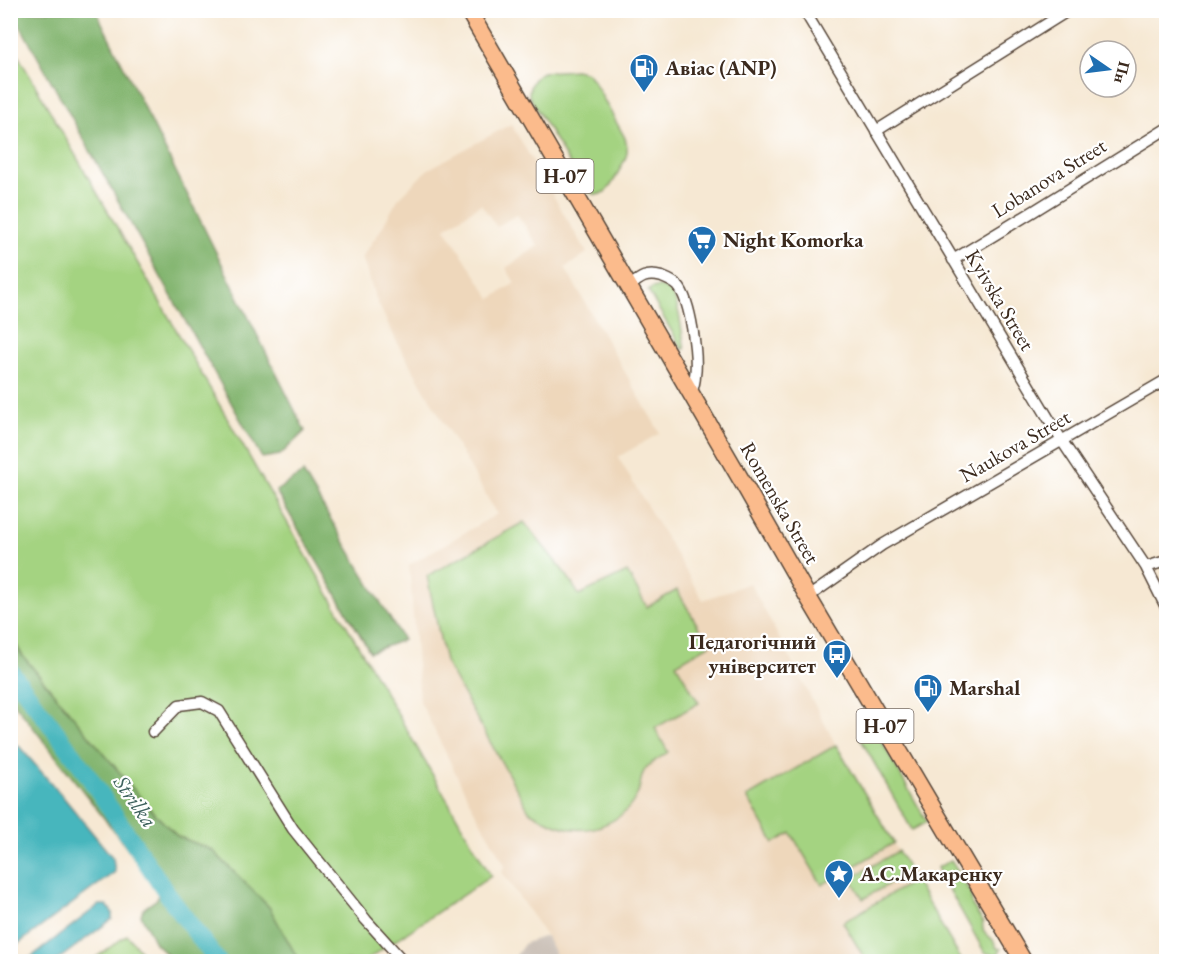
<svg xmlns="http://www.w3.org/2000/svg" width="1177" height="972" font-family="'EB Garamond',serif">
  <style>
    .built { fill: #eed7bb; fill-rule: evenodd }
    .industrial { fill: #ccc2b9 }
    .green { fill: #a4d381; stroke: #707e50; stroke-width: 1.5 }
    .forest { fill: #83b56f; stroke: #5f7046; stroke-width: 1.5 }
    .water { fill: #46b6bd; stroke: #40706e; stroke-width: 1.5 }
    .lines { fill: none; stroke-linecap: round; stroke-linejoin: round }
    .river { stroke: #46b6bd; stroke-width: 18 }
    .minor-casing { stroke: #574639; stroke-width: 13 }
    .primary-casing { stroke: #574639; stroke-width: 19 }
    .minor { stroke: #fff; stroke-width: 10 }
    .primary { stroke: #fbbb8c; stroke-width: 16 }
    .labels { text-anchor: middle; stroke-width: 4.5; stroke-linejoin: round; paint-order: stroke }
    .shield { fill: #fff; stroke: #766a62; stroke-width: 1.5 }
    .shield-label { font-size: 20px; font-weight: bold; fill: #3b2a1e }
    .poi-label { font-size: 21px; font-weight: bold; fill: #3b2a1e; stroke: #fff; text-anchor: start }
    .street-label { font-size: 21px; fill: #3b2a1e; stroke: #fff }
    .water-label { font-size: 22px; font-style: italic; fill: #3f625e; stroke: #fff }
  </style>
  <rect width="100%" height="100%" fill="#fff"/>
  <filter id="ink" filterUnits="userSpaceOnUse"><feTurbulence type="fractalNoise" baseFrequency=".0167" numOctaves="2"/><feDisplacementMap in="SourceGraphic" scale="12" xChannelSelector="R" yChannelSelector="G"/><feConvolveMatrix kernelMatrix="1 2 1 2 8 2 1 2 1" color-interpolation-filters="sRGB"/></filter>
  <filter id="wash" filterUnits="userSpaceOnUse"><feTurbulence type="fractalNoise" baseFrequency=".008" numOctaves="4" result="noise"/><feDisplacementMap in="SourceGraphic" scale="24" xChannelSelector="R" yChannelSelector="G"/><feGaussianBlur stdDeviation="1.35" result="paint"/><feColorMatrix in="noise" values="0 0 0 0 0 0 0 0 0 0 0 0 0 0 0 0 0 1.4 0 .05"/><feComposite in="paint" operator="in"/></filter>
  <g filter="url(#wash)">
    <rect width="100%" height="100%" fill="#f6e8d3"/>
    <path class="built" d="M 511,124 L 587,253 L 565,268 L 660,433 L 618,457 L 703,600 L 750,583 L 836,745 L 962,961 L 559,961 L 546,936 L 502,872 L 505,865 L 471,804 L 420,701 L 409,565 L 497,514 L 398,344 L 376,299 L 362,257 L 380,231 L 398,199 L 427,170 ZM 481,204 L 497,227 L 517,214 L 538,246 L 506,268 L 515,283 L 491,299 L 445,228 ZM 568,577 L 579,595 L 647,607 L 676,664 L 667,721 L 655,728 L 668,752 L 645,768 L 637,795 L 546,821 L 529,810 L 445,662 Z"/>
    <path class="industrial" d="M 546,936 L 559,961 L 512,961 L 525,943 Z"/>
    <path class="green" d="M 16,52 L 491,876 L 365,961 L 299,961 L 269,907 L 212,850 L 177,836 L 150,809 L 22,655 L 11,636 L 10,56 Z
      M 576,70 L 587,73 L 593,80 L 625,138 C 626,143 628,148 627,153 C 626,159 622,165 619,171 C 612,185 603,205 584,188 L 529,96 C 529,85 533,77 543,72 Z
      M 658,287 C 663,287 667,288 671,292 C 679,301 682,335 685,349 L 682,349 L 648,291 L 652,288 Z
      M 524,522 L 568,577 L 579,595 L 627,572 L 647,607 L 677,590 L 709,645 L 676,664 L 699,703 L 655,728 L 668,752 C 663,756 650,763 646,768 C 640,775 641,787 637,795 C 625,820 594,834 567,828 C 553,825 541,818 529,811 L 445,662 L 427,576 Z
      M 874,728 L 927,822 L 912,830 L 859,736 Z
      M 836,745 L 894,843 L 822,885 L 791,833 L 774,843 L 747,797 Z
      M 898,851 L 910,872 L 863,899 L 851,878 Z
      M 951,860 L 971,894 L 972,905 L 983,922 C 981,932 987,934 993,940 C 995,943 996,946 997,948 L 1001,949 L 999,953 L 995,955 L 985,953 L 937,868 Z
      M 915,880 L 962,961 L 866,961 L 843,922 Z
      M 127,935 L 149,961 L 91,961 Z"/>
    <path class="forest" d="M 12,11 L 96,11 L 305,431 L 280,455 L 262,458 Z
      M 303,473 L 403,640 L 370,652 L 276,491 Z
      M 11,636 L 22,655 L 150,809 L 177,836 L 212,850 L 269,907 L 299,961 L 174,961 L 155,943 L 141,915 L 143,909 L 157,899 L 159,891 L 114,831 L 11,699 Z"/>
    <path class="water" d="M 18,745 L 64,798 L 113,858 L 115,872 L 11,949 L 10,747 Z
      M 99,905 L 107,905 L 112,912 L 112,919 L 56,961 L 26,961 Z"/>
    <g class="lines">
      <path class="river" d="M 10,671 L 81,765 L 173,902 L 218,962"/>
    </g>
  </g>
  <g filter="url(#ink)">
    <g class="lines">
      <g class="minor-casing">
        <path id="minor" d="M 804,10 L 1062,441 L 1146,567 L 1166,607
          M 876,131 L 1069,10
          M 953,260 L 1034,211 L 1166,129
          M 629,287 C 641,277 646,273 662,277 C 667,279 674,282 678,286 C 691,301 698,357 695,376 C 695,382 693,388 691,394
          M 1146,567 L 1166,561
          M 808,597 L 882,545 L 1166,380
          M 153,732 L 179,705 L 202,702 L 219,711 L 293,829 L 366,920 L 404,962"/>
      </g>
      <g class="primary-casing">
        <path id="primary" d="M 468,10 L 747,490 L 808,597 L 1024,962"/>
      </g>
      <use href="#minor" class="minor"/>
      <use href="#primary" class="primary"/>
    </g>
  </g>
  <defs>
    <g id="fuel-pin" transform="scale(1.5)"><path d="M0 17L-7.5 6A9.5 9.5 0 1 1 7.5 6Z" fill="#1f6fb2" stroke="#fff"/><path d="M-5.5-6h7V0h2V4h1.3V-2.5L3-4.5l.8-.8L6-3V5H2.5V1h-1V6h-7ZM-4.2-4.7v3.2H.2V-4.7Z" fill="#fff"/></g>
    <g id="supermarket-pin" transform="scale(1.5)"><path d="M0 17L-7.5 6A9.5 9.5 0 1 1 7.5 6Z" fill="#1f6fb2" stroke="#fff"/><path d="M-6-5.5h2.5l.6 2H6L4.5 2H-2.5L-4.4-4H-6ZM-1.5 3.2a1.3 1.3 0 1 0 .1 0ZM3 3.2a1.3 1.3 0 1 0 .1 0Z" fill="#fff"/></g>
    <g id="bus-pin" transform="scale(1.5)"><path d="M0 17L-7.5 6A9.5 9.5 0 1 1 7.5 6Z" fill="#1f6fb2" stroke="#fff"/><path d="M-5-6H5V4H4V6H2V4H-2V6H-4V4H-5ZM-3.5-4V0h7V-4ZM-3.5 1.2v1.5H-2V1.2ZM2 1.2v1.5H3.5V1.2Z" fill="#fff"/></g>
    <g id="sight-pin" transform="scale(1.5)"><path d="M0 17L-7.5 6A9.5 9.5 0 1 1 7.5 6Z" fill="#1f6fb2" stroke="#fff"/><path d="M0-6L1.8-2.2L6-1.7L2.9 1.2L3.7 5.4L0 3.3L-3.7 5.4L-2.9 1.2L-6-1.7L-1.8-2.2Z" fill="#fff"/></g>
  </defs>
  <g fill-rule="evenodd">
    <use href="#fuel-pin" x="644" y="68"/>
    <use href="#supermarket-pin" x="702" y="240"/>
    <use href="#bus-pin" x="837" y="654"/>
    <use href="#fuel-pin" x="928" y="688"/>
    <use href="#sight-pin" x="839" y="874"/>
  </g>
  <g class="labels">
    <g class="shield">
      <rect x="536.5" y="159" width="57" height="34" rx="4.5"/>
      <rect x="856.5" y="709" width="57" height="34" rx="4.5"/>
    </g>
    <g class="shield-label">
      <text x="565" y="183">Н-07</text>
      <text x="885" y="733">Н-07</text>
    </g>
    <g class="poi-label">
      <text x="665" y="75">Авіас (ANP)</text>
      <text x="723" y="247">Night Komorka</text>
      <text x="816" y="649" text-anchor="end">Педагогічний<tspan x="816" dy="24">університет</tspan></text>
      <text x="949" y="695">Marshal</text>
      <text x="860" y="881">А.С.Макаренку</text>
    </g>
    <g class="street-label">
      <text transform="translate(1049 178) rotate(-32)" y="7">Lobanova Street</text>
      <text transform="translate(1000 300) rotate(59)" y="7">Kyivska Street</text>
      <text transform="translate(1015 446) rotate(-30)" y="7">Naukova Street</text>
      <text transform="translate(780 503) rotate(60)" y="7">Romenska Street</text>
    </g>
    <g class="water-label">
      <text transform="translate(136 801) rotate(55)" y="8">Strilka</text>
    </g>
  </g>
  <rect width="1177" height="972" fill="none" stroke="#fff" stroke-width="36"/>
  <g transform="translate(1108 69) rotate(104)"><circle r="28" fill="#ffffff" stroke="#b1aaa5" stroke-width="1.5"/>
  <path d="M0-4.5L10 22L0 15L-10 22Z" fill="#1f6fb2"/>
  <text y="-9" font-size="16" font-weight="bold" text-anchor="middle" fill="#3b2a1e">Пн</text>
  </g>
</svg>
